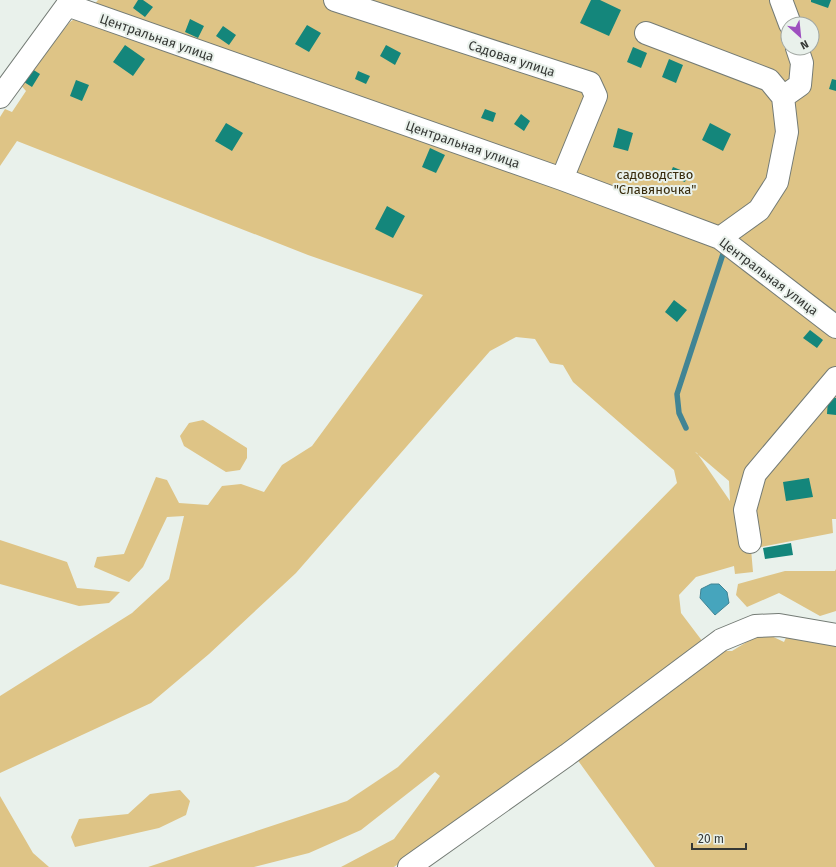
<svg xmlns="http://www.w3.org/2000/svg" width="836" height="867" font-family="'Fira Sans',sans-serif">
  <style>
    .green { fill: #dec486; fill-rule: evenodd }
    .water { fill: #46a5bd; stroke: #418494 }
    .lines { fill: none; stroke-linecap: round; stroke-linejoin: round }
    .stream { stroke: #418494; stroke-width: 5.5 }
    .building { fill: #14867b }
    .minor-casing { stroke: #747b75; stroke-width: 24 }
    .minor { stroke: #fff; stroke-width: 22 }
    .labels { text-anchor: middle; stroke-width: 4; stroke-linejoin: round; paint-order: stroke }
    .street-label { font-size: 13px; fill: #353835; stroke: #e9f1eb }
    .park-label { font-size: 13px; fill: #392c0d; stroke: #e9f1eb }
  </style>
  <rect width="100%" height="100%" fill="#e9f1eb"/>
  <path class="green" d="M 98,0 L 836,0 L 836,519 L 832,519 L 833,533 L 751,549 L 753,572 L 735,574 L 734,566 L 696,577 L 679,595 L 681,613 L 706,646 L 394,867 L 341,867 L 394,839 L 440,776 L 435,772 L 361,830 L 309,853 L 254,867 L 148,867 L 347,801 L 398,767 L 677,483 L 674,470 L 573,382 L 563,365 L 550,363 L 535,339 L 516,337 L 490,351 L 296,573 L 209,654 L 151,703 L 0,773 L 0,696 L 132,613 L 169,579 L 184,516 L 167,517 L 143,567 L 129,582 L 94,567 L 97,557 L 124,554 L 156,477 L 167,480 L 179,503 L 208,505 L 222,486 L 241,484 L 264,492 L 282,465 L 312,446 L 423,295 L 308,255 L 17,141 L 0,166 L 0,117 L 5,109 L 12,112 L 26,91 L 19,83 L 70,22 L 92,7 ZM 788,24 L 812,24 L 812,48 L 788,48 ZM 695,452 L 729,481 L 730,501 L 697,453 Z
    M 203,420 L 247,448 L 247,458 L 240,470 L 226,472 L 184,446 L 180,436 L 189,423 Z
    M 0,540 L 67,562 L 77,588 L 120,592 L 109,603 L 79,606 L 0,584 Z
    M 836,569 L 836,611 L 820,616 L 779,593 L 747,607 L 736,595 L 738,584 L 785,571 L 835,571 Z
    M 789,631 L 836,641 L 836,867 L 655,867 L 574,755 L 713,651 L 732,651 L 763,632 L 784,642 Z
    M 180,790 L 190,801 L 186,815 L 159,828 L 75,847 L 71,837 L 79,819 L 128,814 L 150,794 Z
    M 0,796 L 33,853 L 49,867 L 0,867 Z"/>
  <path class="water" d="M 711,584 L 719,584 L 727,592 L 729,603 L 715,615 L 700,598 L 701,589 Z"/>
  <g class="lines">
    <path class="stream" d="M 686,428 L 679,413 L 677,394 L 723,254"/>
  </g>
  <path class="building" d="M 138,0 L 143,0 L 153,7 L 145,17 L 133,8 Z
    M 591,0 L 600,0 L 621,10 L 609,36 L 580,23 Z
    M 811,0 L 831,0 L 828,8 L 811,2 Z
    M 190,19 L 204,26 L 198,38 L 185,32 Z
    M 307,25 L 321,33 L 309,52 L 295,44 Z
    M 223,26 L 236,35 L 229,45 L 216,36 Z
    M 125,45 L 145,59 L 133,76 L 113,62 Z
    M 386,45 L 401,53 L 395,65 L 380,56 Z
    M 633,47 L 647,53 L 641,68 L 627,62 Z
    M 669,59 L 683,65 L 676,83 L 662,77 Z
    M 32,69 L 40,74 L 32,87 L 24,82 Z
    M 358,71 L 370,76 L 366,84 L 355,79 Z
    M 832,79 L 836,80 L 836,91 L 829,89 Z
    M 76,80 L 89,85 L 82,101 L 70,96 Z
    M 485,109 L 496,113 L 493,122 L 481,118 Z
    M 521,114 L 530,121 L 524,131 L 514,124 Z
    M 226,123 L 243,133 L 232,151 L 215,141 Z
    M 710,123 L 731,134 L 723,151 L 702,140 Z
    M 618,128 L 633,133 L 628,151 L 613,147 Z
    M 430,148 L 445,155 L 436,173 L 422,167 Z
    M 673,167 L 688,173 L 685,182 L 669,176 Z
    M 387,206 L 405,216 L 393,238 L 375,229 Z
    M 674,300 L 687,310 L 677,322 L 665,312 Z
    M 810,330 L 823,340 L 817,348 L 803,338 Z
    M 828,398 L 836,398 L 836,415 L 827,414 Z
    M 809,478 L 813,497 L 786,501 L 783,482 Z
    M 791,543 L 793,555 L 765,559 L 763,548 Z"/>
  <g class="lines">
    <g class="minor-casing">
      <path id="minor" d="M 335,0 L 590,83 L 596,96 L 562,179
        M 781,0 L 790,24
        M 67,5 L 562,179 L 720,238 L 836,327
        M 646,33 L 769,80 L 783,97
        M 0,97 L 71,0
        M 720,238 L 759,210 L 777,182 L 787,132 L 783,97 L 800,85 L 802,63 L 797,48
        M 750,542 L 745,510 L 755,474 L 836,378
        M 409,867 L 567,755 L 721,640 L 755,626 L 779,625 L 836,635"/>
    </g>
    <use href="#minor" class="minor"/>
  </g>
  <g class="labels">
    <g class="street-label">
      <text transform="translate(157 37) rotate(19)" y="5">Центральная улица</text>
      <text transform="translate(512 58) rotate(18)" y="5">Садовая улица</text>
      <text transform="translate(463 144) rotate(19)" y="5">Центральная улица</text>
      <text transform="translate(769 276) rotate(37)" y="5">Центральная улица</text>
    </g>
    <g class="park-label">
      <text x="655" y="179">садоводство<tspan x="655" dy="15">"Славяночка"</tspan></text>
    </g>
  </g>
  <g transform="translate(800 36) rotate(153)"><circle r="19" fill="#e9f1eb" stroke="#a1a7a2"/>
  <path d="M0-3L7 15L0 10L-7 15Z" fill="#9e4fbf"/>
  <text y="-6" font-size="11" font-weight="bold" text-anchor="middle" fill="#353835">N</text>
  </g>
  <path d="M692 843v6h54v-6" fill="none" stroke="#353835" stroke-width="2"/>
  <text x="698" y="843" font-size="12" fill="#353835" stroke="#e9f1eb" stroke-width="3" paint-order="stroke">20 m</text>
</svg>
